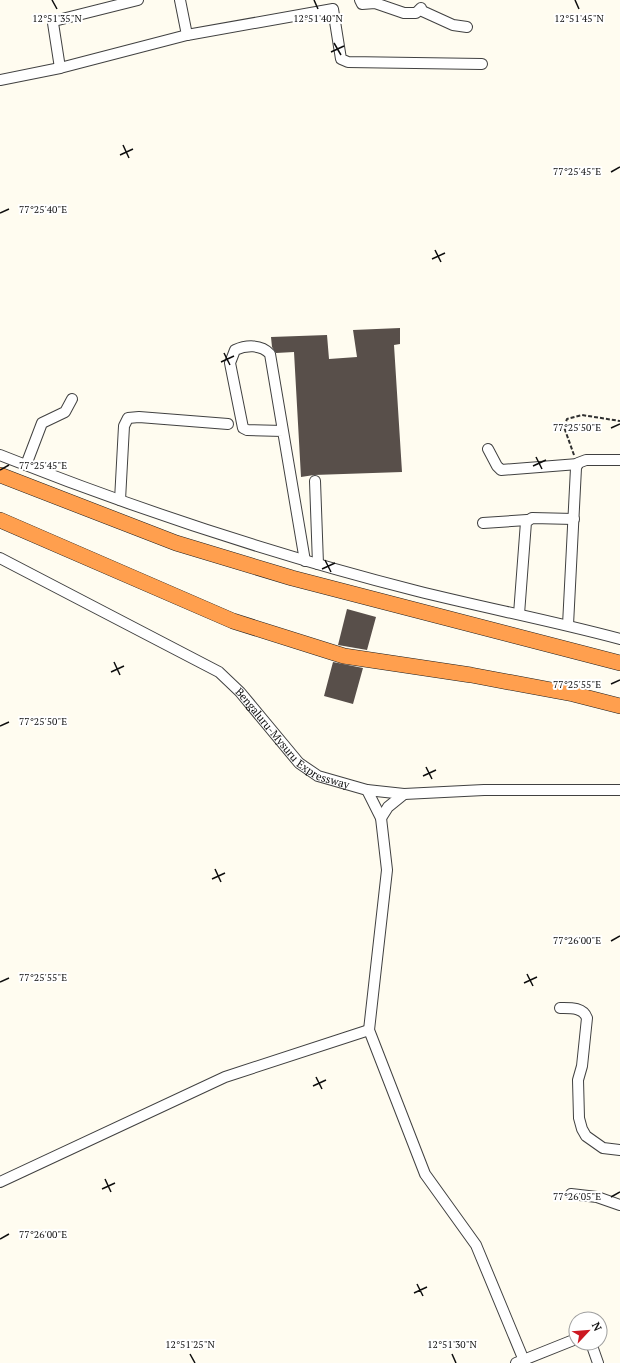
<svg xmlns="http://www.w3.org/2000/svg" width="620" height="1363" font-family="'PT Serif',serif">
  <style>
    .building { fill: #584f4a }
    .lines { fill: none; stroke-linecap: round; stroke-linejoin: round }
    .minor-casing { stroke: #414141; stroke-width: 12 }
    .highway-casing { stroke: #1f1f1f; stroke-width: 16 }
    .path { stroke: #303030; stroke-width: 2; stroke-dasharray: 4 2; stroke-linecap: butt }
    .minor { stroke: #fff; stroke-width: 10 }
    .highway { stroke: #ff9f4e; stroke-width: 15 }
    .ticks { fill: none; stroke: #0e0e0e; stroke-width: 1.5 }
    .labels { text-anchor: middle; stroke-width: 4; stroke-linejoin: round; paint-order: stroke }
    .street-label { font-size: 11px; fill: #0e0e0e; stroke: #fff }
    .ticks-label { font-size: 10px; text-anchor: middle; fill: #0e0e0e; stroke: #fff; stroke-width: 4; stroke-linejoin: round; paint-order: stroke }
  </style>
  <rect width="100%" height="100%" fill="#fffcf0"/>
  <path class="building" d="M 400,328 L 400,344 L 394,345 L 402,472 L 314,475 L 301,477 L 294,352 L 276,353 L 272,347 L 271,337 L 327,335 L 329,359 L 357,357 L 353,330 Z
    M 347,609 L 376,617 L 367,650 L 338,645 Z
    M 333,662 L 363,668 L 353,704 L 324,696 Z"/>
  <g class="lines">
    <g class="minor-casing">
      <g id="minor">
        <path d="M 180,0 L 187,35"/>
        <path d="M 360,0 L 362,4 L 375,3 L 404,13 L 416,13 L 421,8"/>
        <path d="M 420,10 L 453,25 L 467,27"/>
        <path d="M 60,68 L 53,23 L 54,21 L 138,0"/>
        <path d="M 0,80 L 60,68 L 187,35 L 333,9 L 341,59 L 348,62 L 482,64"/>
        <path d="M 283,431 L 247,430 L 243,428 L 230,363 L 235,350 C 246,345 261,344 270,354 L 305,561"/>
        <path d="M 488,449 L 497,466 L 501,470 L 578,464"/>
        <path d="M 0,455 C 136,509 275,555 417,591 C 485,608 553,621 620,639"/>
        <path d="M 26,465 L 42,423 L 65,412 L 72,399"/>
        <path d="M 315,481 L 318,564"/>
        <path d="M 120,500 L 124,426 L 128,418 L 139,417 L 228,424"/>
        <path d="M 483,523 L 527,520"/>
        <path id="s1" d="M 0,558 L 219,672 L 240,692 L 299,763 L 318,776 L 367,790 L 404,794 L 484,790 L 620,790"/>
        <path d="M 519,614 L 526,522 L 532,518 L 574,519"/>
        <path d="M 568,625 L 576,468 L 578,463 L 586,460 L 620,460"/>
        <path d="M 367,790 L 381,818 L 387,870 L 369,1030 L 425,1174 L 476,1245 L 525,1363"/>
        <path d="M 381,818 L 388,807 L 404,794"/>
        <path d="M 560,1008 C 570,1008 583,1007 587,1018 L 582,1066 L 578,1080 L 579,1118 L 582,1129 L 586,1136 L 603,1148 L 620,1150"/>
        <path d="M 0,1182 L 225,1077 L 369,1030"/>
        <path d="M 571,1194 L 597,1197 L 620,1205"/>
        <path d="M 591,1343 L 598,1363"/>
        <path d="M 516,1363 L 576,1339"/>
      </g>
    </g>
    <g class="highway-casing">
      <path id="highway" d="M 0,475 L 176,543 L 292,578 L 620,663
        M 0,520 L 233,621 L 344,656 L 471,675 L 573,694 L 620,706"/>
    </g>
    <path class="path" d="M 574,455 L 564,427 L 567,419 L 582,415 L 620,421"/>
    <use href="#minor" class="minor"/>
    <use href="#highway" class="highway"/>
  </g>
  <path class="ticks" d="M 52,0 L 57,9M 314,0 L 318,9M 575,0 L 579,9M 334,43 L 341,55M 331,52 L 344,46M 123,145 L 129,158M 120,155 L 133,149M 611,172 L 620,167M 0,213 L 9,209M 435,250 L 441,262M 432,259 L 445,253M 224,353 L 230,365M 221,362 L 234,356M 611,428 L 620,424M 536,457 L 542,469M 533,466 L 546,460M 0,470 L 9,465M 325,560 L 331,572M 322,569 L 335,563M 114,662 L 120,675M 111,672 L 124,666M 611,684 L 620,680M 0,726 L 9,722M 426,767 L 432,779M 423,776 L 436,770M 215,869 L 221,882M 212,879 L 225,873M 611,941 L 620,936M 527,974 L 533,986M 0,982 L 9,978M 524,983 L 537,977M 316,1077 L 322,1089M 313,1086 L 326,1080M 105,1179 L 111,1192M 102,1189 L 115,1183M 611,1197 L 620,1192M 0,1239 L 9,1234M 417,1284 L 423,1296M 414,1293 L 427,1287M 190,1354 L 195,1363M 452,1354 L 456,1363"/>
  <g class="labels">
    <g class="street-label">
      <text dy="4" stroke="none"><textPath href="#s1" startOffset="348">Bengaluru-Mysuru Expressway</textPath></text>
    </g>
  </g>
  <g class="ticks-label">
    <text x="57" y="22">12°51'35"N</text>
    <text x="318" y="22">12°51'40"N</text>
    <text x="579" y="22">12°51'45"N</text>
    <text x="577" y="175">77°25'45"E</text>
    <text x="43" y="213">77°25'40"E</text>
    <text x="577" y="431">77°25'50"E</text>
    <text x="43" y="469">77°25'45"E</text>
    <text x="577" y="688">77°25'55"E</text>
    <text x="43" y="725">77°25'50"E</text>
    <text x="577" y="944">77°26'00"E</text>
    <text x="43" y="981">77°25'55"E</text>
    <text x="577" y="1200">77°26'05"E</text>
    <text x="43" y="1238">77°26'00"E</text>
    <text x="190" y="1348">12°51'25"N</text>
    <text x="452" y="1348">12°51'30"N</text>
  </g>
  <g transform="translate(588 1331) rotate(64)"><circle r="19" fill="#ffffff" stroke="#9f9f9f"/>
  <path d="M0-3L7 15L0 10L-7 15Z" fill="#cc1922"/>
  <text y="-6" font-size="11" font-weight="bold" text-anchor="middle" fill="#0e0e0e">N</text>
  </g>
</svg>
